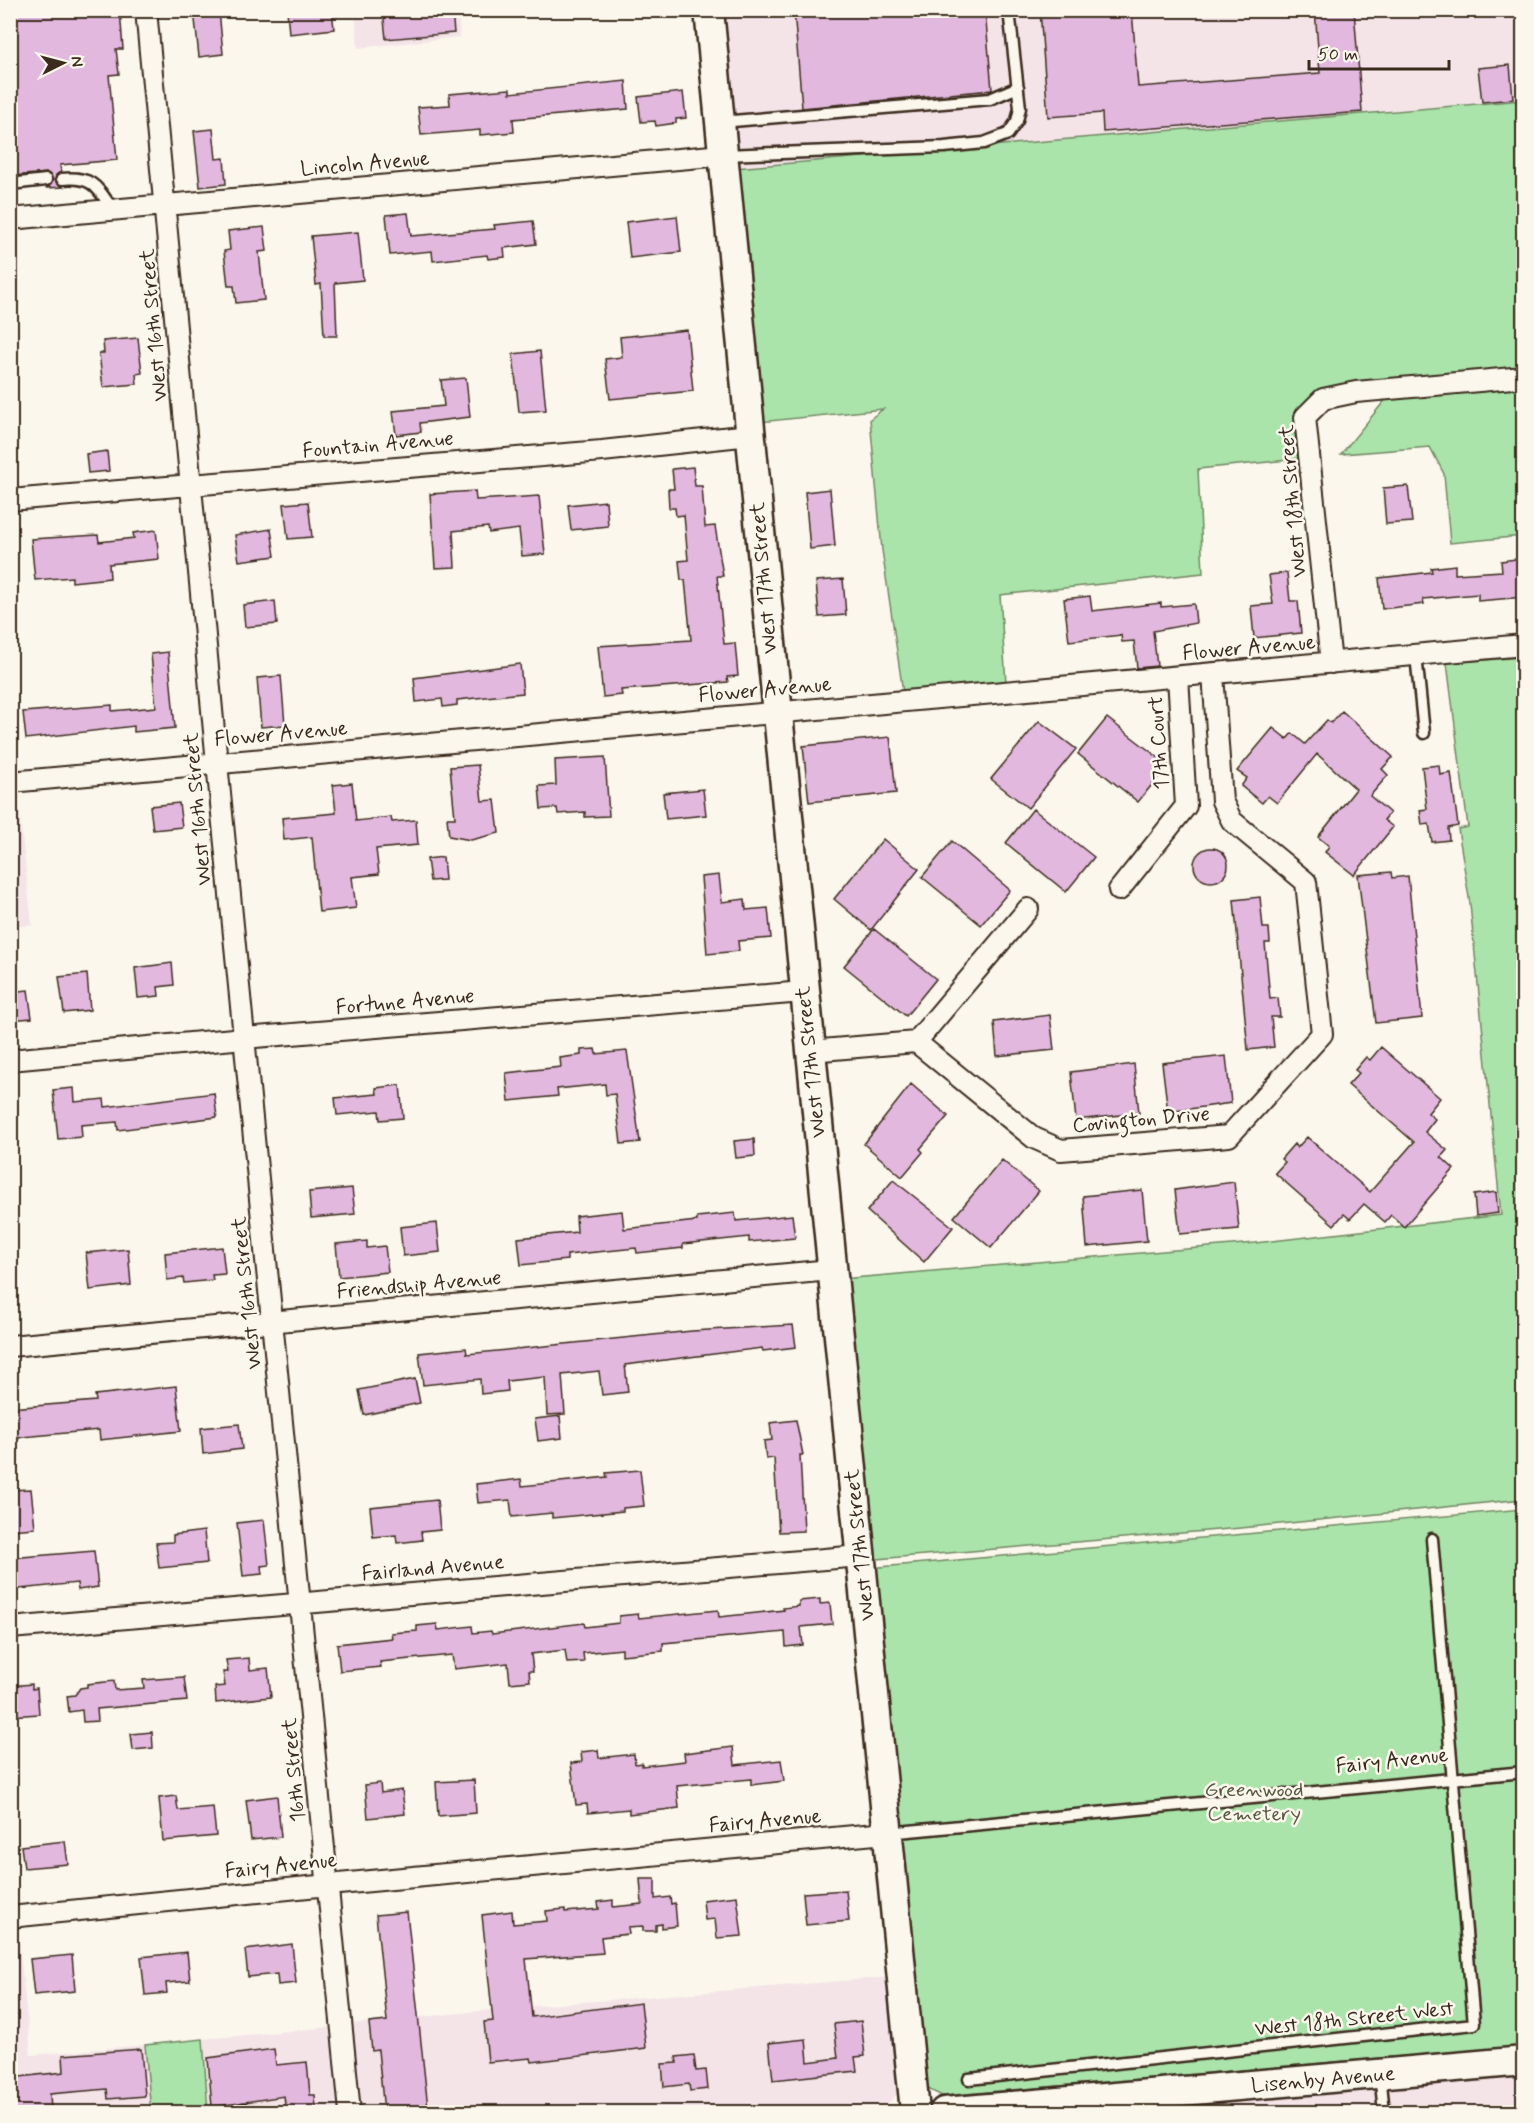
<svg xmlns="http://www.w3.org/2000/svg" width="1534" height="2123" font-family="Mynerve,sans-serif">
  <style>
    .built { fill: #f4e4e8 }
    .green { fill: #aae4aa; stroke: #728764; stroke-width: 1.5 }
    .building { fill: #e2b8de; stroke: #3b2a1e; stroke-width: 1.5 }
    .lines { fill: none; stroke-linecap: round; stroke-linejoin: round }
    .service-casing { stroke: #3b2a1e; stroke-width: 15 }
    .minor-casing { stroke: #3b2a1e; stroke-width: 24 }
    .secondary-casing { stroke: #3b2a1e; stroke-width: 33 }
    .service { stroke: #fbf7ec; stroke-width: 10 }
    .minor { stroke: #fbf7ec; stroke-width: 20 }
    .secondary { stroke: #fbf7ec; stroke-width: 28 }
    .labels { text-anchor: middle; stroke-width: 5; stroke-linejoin: round; paint-order: stroke }
    .street-label { font-size: 21px; fill: #3b2a1e; stroke: #fbf7ec }
    .park-label { font-size: 21px; fill: #575841; stroke: #fbf7ec }
  </style>
  <rect width="100%" height="100%" fill="#fbf7ec"/>
  <filter id="ink" filterUnits="userSpaceOnUse"><feTurbulence type="fractalNoise" baseFrequency=".0167" numOctaves="2"/><feDisplacementMap in="SourceGraphic" scale="12" xChannelSelector="R" yChannelSelector="G"/><feConvolveMatrix kernelMatrix="1 2 1 2 8 2 1 2 1" color-interpolation-filters="sRGB"/></filter>
  <g filter="url(#ink)">
    <path class="built" d="M 355,11 L 458,11 L 460,37 L 358,48 Z
      M 720,11 L 1523,11 L 1523,100 L 735,168 Z
      M 11,791 L 17,791 L 32,925 L 11,927 Z
      M 17,1924 L 31,2055 L 145,2045 L 151,2112 L 11,2112 L 10,1925 Z
      M 891,1977 L 900,2092 L 886,2105 L 805,2112 L 360,2112 L 352,2024 L 510,2008 Z
      M 331,2027 L 339,2112 L 209,2112 L 203,2039 Z
      M 1523,2075 L 1523,2112 L 1163,2112 L 1163,2106 Z"/>
    <path class="green" d="M 1523,100 L 1523,368 L 1316,393 C 1288,420 1294,422 1298,459 L 1198,469 L 1203,573 L 1000,595 L 1006,683 L 903,692 L 882,550 L 870,419 L 883,409 L 760,422 L 735,168 Z
      M 1523,387 L 1523,536 L 1450,543 L 1444,474 L 1430,447 L 1341,454 L 1386,399 Z
      M 1523,657 L 1523,1499 L 1241,1528 L 877,1559 L 872,1565 L 842,1279 L 1255,1243 L 1501,1215 L 1470,904 L 1458,829 L 1468,827 L 1447,663 Z
      M 1523,1509 L 1523,2046 L 942,2096 L 928,2089 L 924,2084 L 869,1568 Z
      M 203,2039 L 208,2112 L 151,2112 L 145,2045 Z"/>
    <path class="building" d="M 10,10 L 120,10 L 123,49 L 116,49 L 119,74 L 109,75 L 117,160 L 60,165 L 61,172 L 56,175 L 55,180 L 63,187 L 47,188 L 53,180 L 48,173 L 11,176 L 10,106 L 18,106 L 13,57 L 10,57 Z
      M 194,10 L 219,10 L 223,54 L 199,57 Z
      M 287,10 L 332,10 L 334,29 L 289,34 Z
      M 383,10 L 452,10 L 454,33 L 386,39 Z
      M 794,10 L 985,10 L 992,90 L 802,108 Z
      M 1040,10 L 1132,10 L 1138,87 L 1320,73 L 1315,10 L 1354,10 L 1362,112 L 1103,132 L 1102,113 L 1048,117 Z
      M 1510,65 L 1513,99 L 1482,102 L 1478,68 Z
      M 626,81 L 628,109 L 513,119 L 514,132 L 480,135 L 480,130 L 421,135 L 418,107 L 450,105 L 449,94 L 510,89 L 510,93 Z
      M 683,92 L 686,118 L 676,119 L 676,123 L 656,126 L 655,121 L 641,122 L 638,97 Z
      M 213,129 L 216,159 L 224,158 L 226,184 L 200,187 L 194,131 Z
      M 408,213 L 411,236 L 495,229 L 494,225 L 533,221 L 536,244 L 504,248 L 505,257 L 488,259 L 487,255 L 433,261 L 432,251 L 390,255 L 386,215 Z
      M 677,216 L 681,252 L 630,258 L 626,222 Z
      M 264,227 L 267,251 L 259,252 L 264,300 L 236,303 L 234,286 L 228,286 L 224,251 L 230,250 L 228,231 Z
      M 358,232 L 363,280 L 335,283 L 337,336 L 324,336 L 321,284 L 316,285 L 311,236 Z
      M 687,330 L 693,391 L 610,399 L 605,359 L 622,357 L 620,337 Z
      M 138,338 L 142,373 L 136,374 L 137,384 L 103,387 L 99,353 L 104,353 L 103,341 Z
      M 540,351 L 546,410 L 519,412 L 513,354 Z
      M 466,378 L 470,417 L 420,423 L 421,432 L 396,435 L 393,411 L 444,406 L 441,380 Z
      M 107,451 L 109,471 L 88,473 L 86,454 Z
      M 693,467 L 695,486 L 702,486 L 705,527 L 715,526 L 723,576 L 717,576 L 724,644 L 735,643 L 738,676 L 727,677 L 728,682 L 621,690 L 622,695 L 603,697 L 598,646 L 691,640 L 685,580 L 681,580 L 679,561 L 688,560 L 684,515 L 676,516 L 675,508 L 669,508 L 668,489 L 674,489 L 672,469 Z
      M 1408,486 L 1412,522 L 1386,524 L 1383,488 Z
      M 830,489 L 835,546 L 810,549 L 805,492 Z
      M 475,491 L 476,500 L 539,496 L 545,554 L 522,556 L 519,529 L 489,533 L 488,527 L 453,531 L 455,567 L 435,568 L 430,494 Z
      M 606,501 L 608,526 L 571,530 L 568,505 Z
      M 308,502 L 312,537 L 288,539 L 284,504 Z
      M 271,529 L 275,556 L 239,561 L 235,535 Z
      M 156,530 L 159,559 L 109,564 L 110,578 L 72,582 L 72,577 L 35,580 L 31,539 L 98,535 L 99,542 L 134,538 L 133,533 Z
      M 1524,558 L 1524,597 L 1478,601 L 1478,594 L 1423,599 L 1424,604 L 1382,609 L 1379,578 L 1432,572 L 1431,568 L 1455,565 L 1455,574 L 1502,571 L 1501,561 Z
      M 1287,573 L 1290,601 L 1298,601 L 1301,633 L 1254,638 L 1251,606 L 1273,604 L 1269,575 Z
      M 843,579 L 846,615 L 819,617 L 816,581 Z
      M 1090,596 L 1092,611 L 1161,603 L 1161,607 L 1194,604 L 1196,623 L 1153,631 L 1157,666 L 1137,668 L 1134,641 L 1122,642 L 1121,635 L 1069,641 L 1064,599 Z
      M 275,601 L 277,624 L 245,627 L 243,605 Z
      M 168,652 L 175,728 L 134,732 L 134,726 L 26,739 L 23,712 L 112,705 L 112,711 L 156,707 L 151,654 Z
      M 520,664 L 523,693 L 457,700 L 457,705 L 443,707 L 442,699 L 416,702 L 414,678 Z
      M 281,676 L 285,725 L 261,727 L 257,678 Z
      M 1342,711 L 1393,757 L 1382,769 L 1388,775 L 1370,796 L 1390,813 L 1384,820 L 1393,827 L 1354,875 L 1325,852 L 1329,846 L 1318,837 L 1356,789 L 1317,754 L 1277,803 L 1268,796 L 1262,803 L 1241,786 L 1247,778 L 1237,771 L 1273,728 L 1287,739 L 1292,733 L 1305,744 L 1327,720 L 1331,723 Z
      M 1107,718 L 1168,765 L 1138,802 L 1078,754 Z
      M 1039,721 L 1076,749 L 1028,808 L 991,779 Z
      M 890,737 L 896,793 L 809,802 L 803,746 Z
      M 605,757 L 609,816 L 585,817 L 585,812 L 558,814 L 557,808 L 541,809 L 539,786 L 556,785 L 555,760 Z
      M 478,765 L 482,801 L 495,800 L 499,833 L 471,840 L 449,836 L 447,818 L 455,818 L 450,767 Z
      M 1439,765 L 1440,775 L 1451,773 L 1458,826 L 1448,828 L 1449,840 L 1432,842 L 1429,824 L 1422,825 L 1420,810 L 1427,809 L 1422,767 Z
      M 352,783 L 356,821 L 391,817 L 392,822 L 416,820 L 418,845 L 376,849 L 379,874 L 352,877 L 356,908 L 319,912 L 312,837 L 284,840 L 282,818 L 336,813 L 333,785 Z
      M 703,789 L 706,815 L 666,819 L 663,793 Z
      M 179,803 L 182,827 L 153,830 L 150,806 Z
      M 1033,809 L 1094,857 L 1066,892 L 1006,843 Z
      M 883,839 L 919,869 L 871,930 L 834,899 Z
      M 952,841 L 1010,890 L 981,925 L 922,877 Z
      M1194 865a17 17 0 1 1 34 0a17 17 0 1 1-34 0Z
      M 443,857 L 445,880 L 430,881 L 427,859 Z
      M 1391,872 L 1392,878 L 1408,876 L 1422,1018 L 1376,1023 L 1358,875 Z
      M 719,875 L 722,902 L 745,899 L 746,910 L 768,908 L 771,938 L 738,941 L 739,951 L 707,954 L 701,877 Z
      M 1260,897 L 1263,928 L 1269,928 L 1270,943 L 1265,943 L 1270,999 L 1278,998 L 1280,1017 L 1271,1017 L 1274,1047 L 1248,1050 L 1234,900 Z
      M 874,929 L 936,979 L 906,1016 L 844,966 Z
      M 172,963 L 174,985 L 158,987 L 159,996 L 138,998 L 135,968 Z
      M 87,974 L 90,1010 L 64,1013 L 59,977 Z
      M 28,990 L 32,1018 L 10,1020 L 10,992 Z
      M 1050,1015 L 1054,1050 L 997,1056 L 994,1022 Z
      M 1381,1047 L 1440,1098 L 1428,1113 L 1435,1119 L 1425,1132 L 1447,1150 L 1441,1157 L 1454,1169 L 1404,1227 L 1391,1215 L 1385,1222 L 1364,1204 L 1350,1219 L 1344,1214 L 1334,1225 L 1275,1173 L 1285,1162 L 1281,1159 L 1294,1144 L 1297,1148 L 1307,1137 L 1370,1192 L 1414,1142 L 1348,1085 L 1359,1073 L 1355,1070 L 1366,1057 L 1370,1060 Z
      M 595,1049 L 596,1054 L 627,1051 L 640,1142 L 621,1144 L 615,1094 L 606,1095 L 605,1084 L 557,1089 L 558,1096 L 509,1101 L 506,1073 L 561,1067 L 560,1058 L 581,1055 L 581,1050 Z
      M 1226,1056 L 1231,1103 L 1168,1112 L 1162,1063 Z
      M 1134,1064 L 1139,1113 L 1076,1120 L 1071,1072 Z
      M 911,1084 L 948,1116 L 920,1149 L 923,1152 L 902,1177 L 864,1144 Z
      M 400,1085 L 403,1118 L 380,1120 L 379,1111 L 337,1115 L 335,1098 L 377,1094 L 376,1088 Z
      M 74,1088 L 75,1102 L 104,1099 L 105,1107 L 214,1093 L 217,1117 L 118,1130 L 117,1122 L 81,1125 L 82,1137 L 58,1139 L 53,1090 Z
      M 754,1139 L 755,1156 L 736,1158 L 734,1141 Z
      M 1002,1160 L 1039,1191 L 991,1248 L 954,1217 Z
      M 893,1180 L 953,1227 L 924,1262 L 867,1211 Z
      M 1234,1182 L 1239,1229 L 1180,1234 L 1175,1190 Z
      M 352,1188 L 355,1214 L 311,1218 L 309,1192 Z
      M 1142,1190 L 1147,1241 L 1087,1247 L 1083,1196 Z
      M 1496,1192 L 1498,1213 L 1476,1216 L 1474,1195 Z
      M 622,1211 L 624,1229 L 697,1221 L 697,1217 L 735,1213 L 736,1221 L 792,1215 L 795,1238 L 749,1242 L 749,1237 L 683,1244 L 683,1248 L 637,1253 L 636,1248 L 567,1255 L 567,1260 L 521,1265 L 518,1238 L 577,1232 L 576,1216 Z
      M 437,1223 L 440,1252 L 403,1256 L 400,1227 Z
      M 367,1241 L 367,1248 L 385,1246 L 388,1272 L 339,1277 L 336,1244 Z
      M 222,1247 L 225,1274 L 212,1275 L 213,1280 L 184,1283 L 183,1278 L 167,1280 L 165,1253 Z
      M 128,1249 L 131,1285 L 90,1290 L 86,1253 Z
      M 793,1325 L 796,1347 L 763,1351 L 762,1348 L 625,1365 L 628,1392 L 602,1395 L 599,1371 L 562,1375 L 565,1414 L 547,1415 L 545,1377 L 507,1381 L 508,1391 L 481,1394 L 480,1379 L 423,1385 L 419,1353 L 466,1348 L 467,1354 L 692,1331 Z
      M 415,1379 L 420,1403 L 364,1415 L 359,1390 Z
      M 176,1386 L 181,1431 L 100,1440 L 99,1430 L 22,1437 L 10,1442 L 10,1408 L 96,1401 L 95,1395 Z
      M 560,1416 L 562,1438 L 538,1441 L 535,1419 Z
      M 796,1420 L 803,1455 L 800,1455 L 804,1531 L 779,1532 L 774,1458 L 766,1459 L 764,1441 L 772,1440 L 770,1423 Z
      M 239,1424 L 242,1449 L 203,1454 L 201,1428 Z
      M 640,1470 L 644,1506 L 623,1508 L 623,1511 L 552,1518 L 552,1513 L 512,1517 L 510,1500 L 478,1503 L 476,1484 L 521,1479 L 522,1486 L 607,1477 L 606,1473 Z
      M 31,1489 L 35,1528 L 10,1530 L 10,1490 Z
      M 437,1500 L 440,1530 L 421,1532 L 422,1540 L 397,1543 L 396,1535 L 373,1537 L 370,1507 Z
      M 264,1520 L 269,1565 L 261,1566 L 262,1574 L 243,1576 L 237,1523 Z
      M 204,1531 L 207,1563 L 159,1568 L 156,1543 L 173,1542 L 173,1535 Z
      M 94,1551 L 98,1587 L 78,1590 L 77,1583 L 10,1590 L 10,1558 Z
      M 820,1599 L 820,1604 L 830,1603 L 832,1624 L 801,1627 L 803,1645 L 786,1647 L 785,1632 L 663,1643 L 663,1651 L 622,1655 L 622,1649 L 583,1653 L 584,1662 L 567,1663 L 565,1650 L 531,1654 L 533,1671 L 529,1671 L 530,1681 L 510,1683 L 508,1663 L 454,1669 L 452,1655 L 380,1662 L 381,1667 L 340,1671 L 337,1644 L 392,1638 L 391,1633 L 417,1631 L 417,1626 L 437,1624 L 438,1630 L 472,1626 L 473,1633 L 491,1631 L 492,1634 L 584,1623 L 585,1627 L 619,1623 L 619,1616 L 638,1614 L 639,1618 L 718,1610 L 719,1617 L 784,1610 L 783,1608 L 799,1606 L 799,1601 Z
      M 249,1658 L 250,1670 L 268,1668 L 271,1697 L 216,1703 L 215,1687 L 225,1686 L 223,1672 L 228,1672 L 226,1660 Z
      M 184,1677 L 187,1701 L 97,1709 L 98,1721 L 83,1722 L 82,1710 L 69,1712 L 67,1696 L 75,1695 L 80,1688 L 87,1687 L 87,1684 L 114,1681 L 115,1690 L 144,1688 L 143,1680 Z
      M 32,1684 L 32,1689 L 37,1688 L 39,1714 L 10,1716 L 10,1686 Z
      M 152,1732 L 153,1748 L 133,1750 L 131,1734 Z
      M 733,1747 L 735,1765 L 781,1760 L 784,1781 L 751,1785 L 751,1779 L 677,1786 L 679,1808 L 629,1814 L 629,1809 L 588,1813 L 587,1804 L 576,1805 L 571,1763 L 582,1762 L 581,1752 L 598,1750 L 599,1758 L 634,1754 L 635,1764 L 642,1763 L 642,1766 L 685,1761 L 684,1753 Z
      M 474,1780 L 476,1813 L 438,1816 L 436,1782 Z
      M 380,1783 L 381,1793 L 402,1790 L 405,1814 L 368,1818 L 365,1785 Z
      M 176,1796 L 178,1810 L 213,1807 L 216,1836 L 163,1841 L 159,1798 Z
      M 277,1796 L 281,1837 L 251,1840 L 246,1800 Z
      M 65,1841 L 68,1864 L 24,1868 L 21,1846 Z
      M 640,1879 L 655,1879 L 655,1899 L 670,1897 L 671,1904 L 675,1903 L 677,1926 L 662,1928 L 662,1924 L 656,1925 L 656,1931 L 643,1931 L 643,1926 L 628,1927 L 629,1934 L 601,1937 L 603,1953 L 526,1959 L 532,2017 L 641,2003 L 646,2048 L 532,2062 L 531,2058 L 488,2062 L 484,2022 L 493,2021 L 482,1915 L 512,1911 L 513,1924 L 547,1921 L 546,1911 L 565,1909 L 565,1912 L 599,1909 L 598,1902 L 613,1900 L 613,1907 L 642,1904 Z
      M 846,1890 L 849,1921 L 806,1925 L 803,1893 Z
      M 737,1896 L 742,1936 L 717,1938 L 715,1919 L 705,1920 L 703,1900 Z
      M 407,1912 L 428,2108 L 384,2112 L 378,2050 L 372,2051 L 369,2023 L 387,2021 L 376,1915 Z
      M 292,1944 L 296,1983 L 278,1985 L 277,1974 L 248,1977 L 245,1950 Z
      M 187,1952 L 190,1981 L 166,1983 L 167,1993 L 145,1995 L 141,1957 Z
      M 72,1955 L 75,1991 L 34,1995 L 30,1959 Z
      M 861,2021 L 865,2056 L 855,2057 L 857,2071 L 773,2080 L 769,2043 L 806,2039 L 808,2062 L 838,2058 L 834,2024 Z
      M 141,2049 L 145,2096 L 108,2099 L 107,2089 L 50,2094 L 51,2111 L 10,2112 L 10,2078 L 64,2072 L 63,2055 Z
      M 274,2049 L 276,2065 L 307,2062 L 310,2095 L 315,2095 L 316,2111 L 286,2112 L 284,2096 L 212,2107 L 208,2058 Z
      M 694,2055 L 696,2071 L 706,2070 L 708,2089 L 690,2091 L 689,2084 L 664,2087 L 662,2064 L 677,2063 L 676,2057 Z"/>
    <g class="lines">
      <g class="service-casing">
        <path id="service" d="M 721,122 L 990,99 L 1018,87
          M 724,155 L 944,147 L 984,143 L 1008,134 L 1017,121 L 1020,108 L 1009,10
          M 62,179 C 93,176 97,187 113,210
          M 10,184 L 46,180
          M 1416,655 L 1424,733
          M 888,1833 L 1524,1772
          M 1380,2074 L 1384,2112
          M 969,2079 L 1474,2024 L 1432,1539
          M 243,2109 L 243,2112"/>
      </g>
      <g class="minor-casing">
        <path id="minor" d="M 146,10 L 217,763 L 350,2112
          M 10,219 L 723,155
          M 10,500 L 602,451 L 750,435
          M 1331,663 L 1305,417 L 1323,399 L 1356,392 L 1524,377
          M 10,782 L 1524,645
          M 1119,890 L 1186,806 L 1178,677
          M 916,1042 L 1028,909
          M 810,1051 L 916,1042 L 1034,1138 L 1061,1150 L 1229,1136 L 1322,1034 L 1306,882 L 1232,821 L 1222,801 L 1213,674
          M 10,1060 L 244,1038 L 803,992
          M 10,1346 L 831,1270
          M 10,1628 L 860,1556
          M 10,1917 L 328,1885 L 886,1833"/>
      </g>
      <g class="secondary-casing">
        <path id="secondary" d="M 709,10 L 915,2112
          M 944,2112 L 1524,2061"/>
      </g>
      <use href="#service" class="service"/>
      <use href="#minor" class="minor"/>
      <use href="#secondary" class="secondary"/>
    </g>
  </g>
  <g class="labels">
    <g class="street-label">
      <text transform="translate(365 163) rotate(-5)" y="7">Lincoln Avenue</text>
      <text transform="translate(153 325) rotate(-95)" y="7">West 16th Street</text>
      <text transform="translate(378 444) rotate(-5)" y="7">Fountain Avenue</text>
      <text transform="translate(1292 501) rotate(-95)" y="7">West 18th Street</text>
      <text transform="translate(763 578) rotate(-95)" y="7">West 17th Street</text>
      <text transform="translate(1249 647) rotate(-5)" y="7">Flower Avenue</text>
      <text transform="translate(765 689) rotate(-5)" y="7">Flower Avenue</text>
      <text transform="translate(281 733) rotate(-5)" y="7">Flower Avenue</text>
      <text transform="translate(1158 743) rotate(-94)" y="7">17th Court</text>
      <text transform="translate(197 809) rotate(-95)" y="7">West 16th Street</text>
      <text transform="translate(405 1001) rotate(-5)" y="7">Fortune Avenue</text>
      <text transform="translate(810 1062) rotate(-96)" y="7">West 17th Street</text>
      <text transform="translate(1141 1119) rotate(-5)" y="7">Covington Drive</text>
      <text transform="translate(419 1284) rotate(-5)" y="7">Friendship Avenue</text>
      <text transform="translate(246 1293) rotate(-96)" y="7">West 16th Street</text>
      <text transform="translate(859 1545) rotate(-96)" y="7">West 17th Street</text>
      <text transform="translate(433 1567) rotate(-5)" y="7">Fairland Avenue</text>
      <text transform="translate(1392 1760) rotate(-6)" y="7">Fairy Avenue</text>
      <text transform="translate(293 1770) rotate(-95)" y="7">16th Street</text>
      <text transform="translate(765 1820) rotate(-5)" y="7">Fairy Avenue</text>
      <text transform="translate(281 1865) rotate(-6)" y="7">Fairy Avenue</text>
      <text transform="translate(1354 2018) rotate(-6)" y="7">West 18th Street West</text>
      <text transform="translate(1323 2079) rotate(-5)" y="7">Lisenby Avenue</text>
    </g>
    <g class="park-label">
      <text x="1254" y="1796">Greenwood<tspan x="1254" dy="24">Cemetery</tspan></text>
    </g>
  </g>
  <rect width="1534" height="2123" fill="none" stroke="#fbf7ec" stroke-width="36"/>
  <rect x="18" y="18" width="1498" height="2087" fill="none" stroke="#3b2a1e" stroke-width="2" filter="url(#ink)"/>
  <g transform="translate(63 63) rotate(84)" stroke="#fbf7ec" stroke-width="4.5" paint-order="stroke">
  <path d="M0-4.5L10 22L0 15L-10 22Z" fill="#3b2a1e"/>
  <text y="-9" font-size="16" font-weight="bold" text-anchor="middle" fill="#3b2a1e">N</text>
  </g>
  <path d="M1309 60v9h140v-9" fill="none" stroke="#3b2a1e" stroke-width="3"/>
  <text x="1318" y="60" font-size="18" fill="#3b2a1e" stroke="#fbf7ec" stroke-width="4.5" paint-order="stroke">50 m</text>
</svg>
